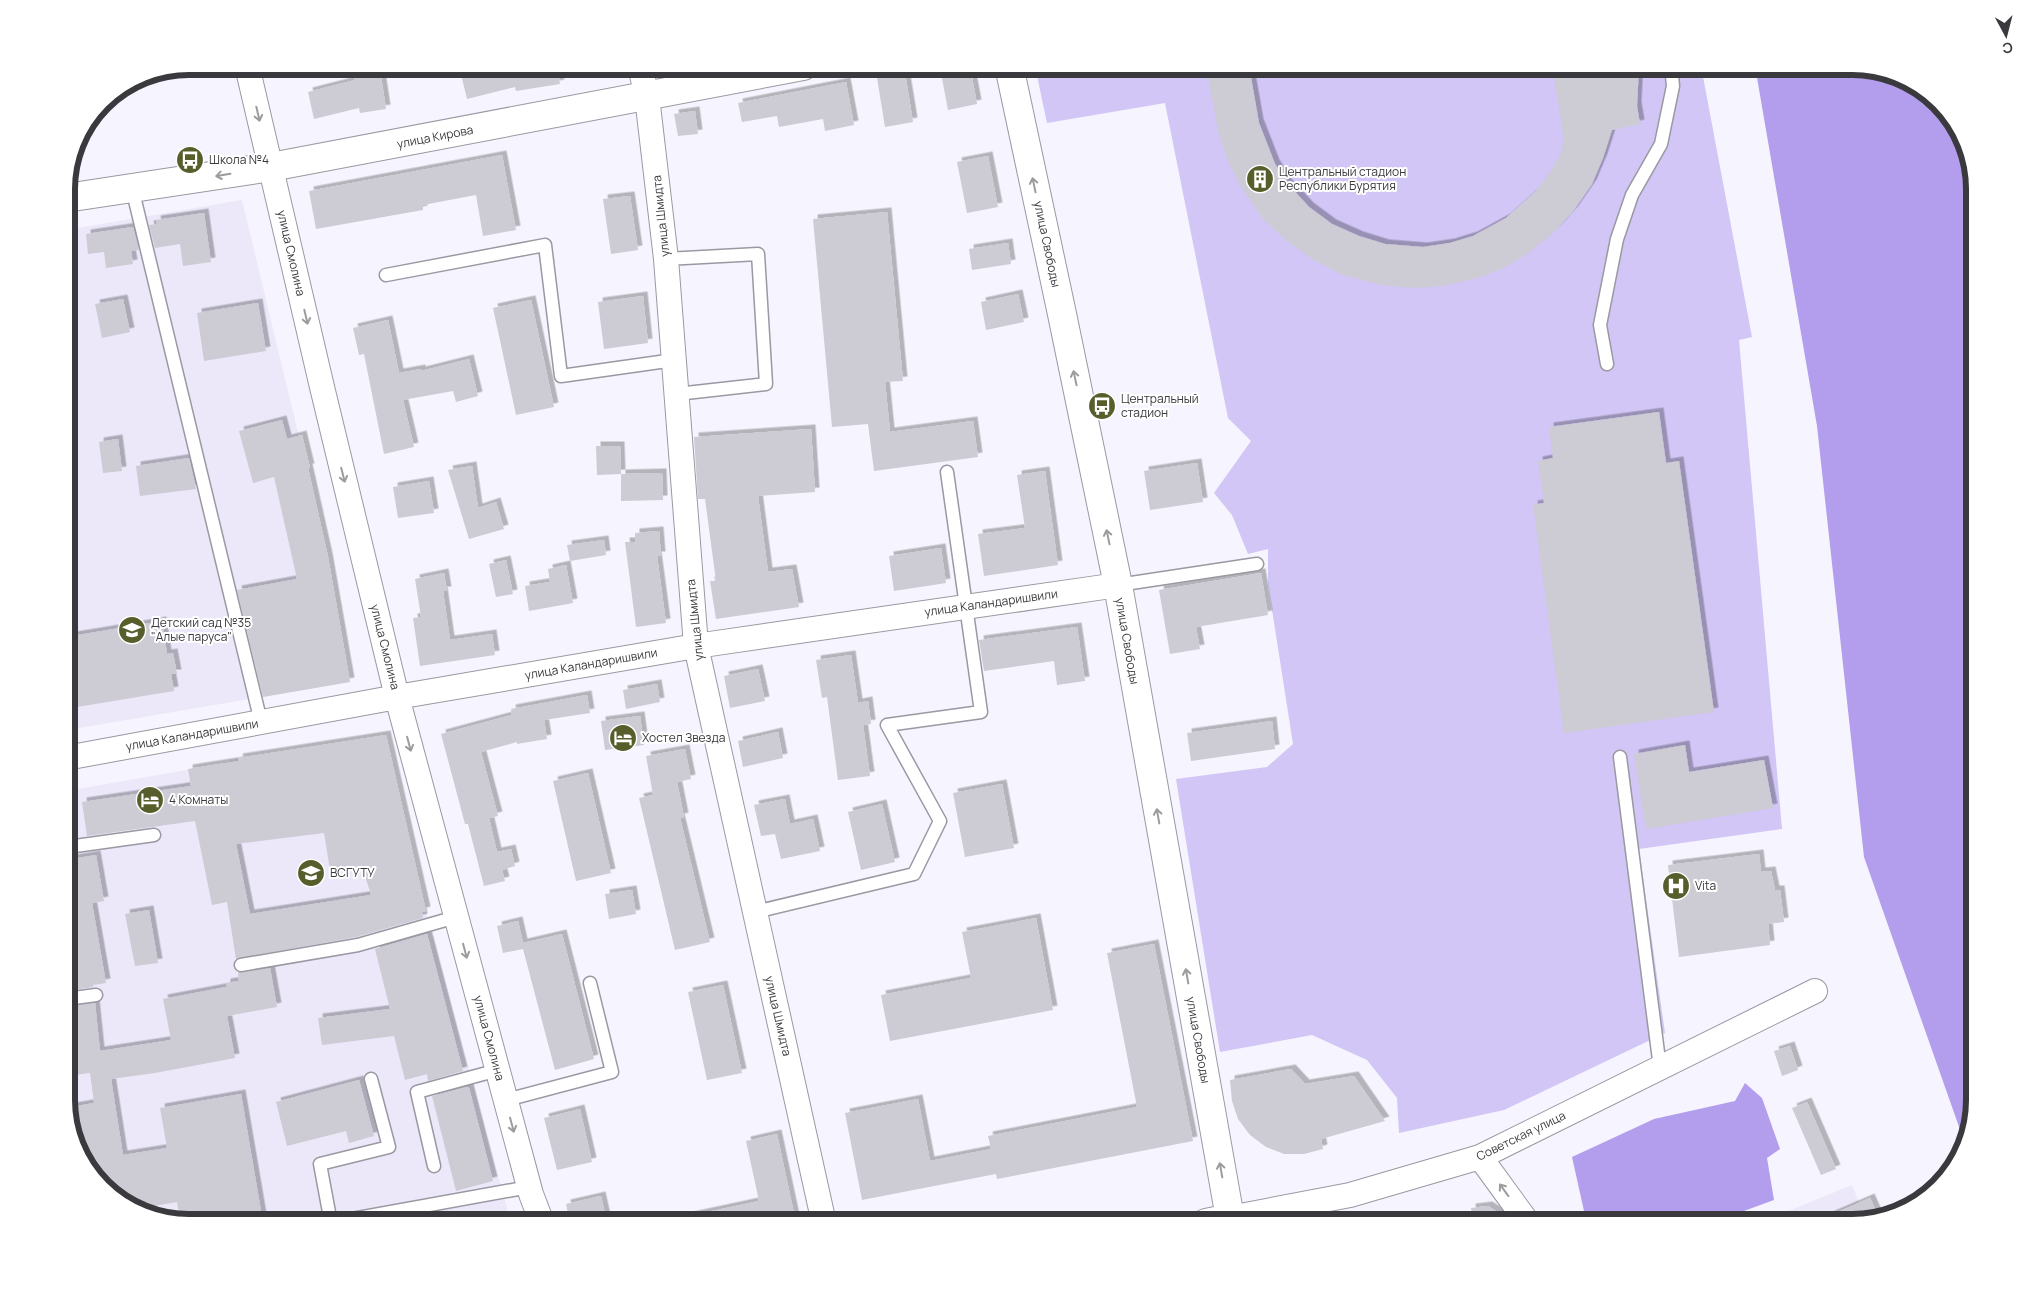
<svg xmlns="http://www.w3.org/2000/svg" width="2041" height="1289" font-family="Manrope,sans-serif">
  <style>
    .built { fill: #ece8fa }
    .green { fill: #d1c6f5 }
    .water { fill: #b29eed }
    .building { fill: #cdcbd4; fill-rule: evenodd; filter: url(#shadow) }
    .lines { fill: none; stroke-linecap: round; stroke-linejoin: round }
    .lane-casing { stroke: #9a98a1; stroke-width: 15 }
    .street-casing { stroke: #9a98a1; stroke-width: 26 }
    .secondary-casing { stroke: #9a98a1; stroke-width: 30 }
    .lane { stroke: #fff; stroke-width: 12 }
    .street { stroke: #fff; stroke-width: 24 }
    .secondary { stroke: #fff; stroke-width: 28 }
    .oneway { stroke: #9c9c9e }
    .labels { text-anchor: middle; stroke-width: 4; stroke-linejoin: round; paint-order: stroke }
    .street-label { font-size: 12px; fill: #3a393d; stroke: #fff }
    .poi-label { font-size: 12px; fill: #3a393d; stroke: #fff; text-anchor: start }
    .rim { fill: none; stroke: #3a393d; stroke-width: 6 }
  </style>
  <defs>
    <filter id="shadow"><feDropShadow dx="4.5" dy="-4.5" stdDeviation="0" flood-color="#0004"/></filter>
  </defs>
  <rect width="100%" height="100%" fill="#f6f4fe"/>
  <path class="built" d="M 242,200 L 326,549 L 350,682 L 67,730 L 66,230 Z
    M 386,735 L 426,911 L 511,1223 L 189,1223 L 127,1206 L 83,1162 L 66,1108 L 66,791 L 221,764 L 238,758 Z
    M 1852,1185 L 1866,1219 L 1852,1223 L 1759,1223 Z"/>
  <path class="green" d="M 1035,66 L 1701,66 L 1752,337 L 1739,340 L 1782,829 L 1639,849 L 1665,1033 L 1504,1110 L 1399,1133 L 1397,1098 L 1367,1060 L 1312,1035 L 1220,1052 L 1176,779 L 1267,767 L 1293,744 L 1268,584 L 1268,549 L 1248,554 L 1232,515 L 1214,493 L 1251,441 L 1228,418 L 1165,103 L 1047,123 Z"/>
  <path class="water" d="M 1755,66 L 1852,66 L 1914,83 L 1958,127 L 1975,181 L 1975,1100 L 1964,1141 L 1864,857 L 1817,426 Z
    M 1745,1083 L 1762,1098 L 1780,1149 L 1767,1158 L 1774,1200 L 1711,1223 L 1604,1223 L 1584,1211 L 1572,1157 L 1654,1119 L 1735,1101 Z"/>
  <path class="building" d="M 459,66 L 557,66 L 560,84 L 516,91 L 515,87 L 467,99 Z
    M 1206,66 L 1249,66 L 1259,123 L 1275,164 L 1287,183 L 1309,207 L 1332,224 L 1359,236 L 1385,244 L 1423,247 L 1450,243 L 1473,236 L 1506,218 L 1536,191 L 1549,174 L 1560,155 L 1564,139 L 1552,66 L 1639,66 L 1637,106 L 1640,124 L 1612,130 L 1603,158 L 1592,184 L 1574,210 L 1557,229 L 1531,251 L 1504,268 L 1481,277 L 1443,286 L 1414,288 L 1381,285 L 1343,275 L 1314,260 L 1287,241 L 1263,219 L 1239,183 L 1228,161 L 1218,130 Z
    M 970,67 L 977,104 L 948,110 L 941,73 Z
    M 380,70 L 386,109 L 360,113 L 359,108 L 314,119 L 308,92 L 355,80 L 354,74 Z
    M 905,73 L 913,122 L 885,127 L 877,78 Z
    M 846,82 L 854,125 L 825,131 L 823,119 L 779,127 L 777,116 L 742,122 L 738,103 Z
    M 695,111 L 698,134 L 678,136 L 674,114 Z
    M 502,155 L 516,230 L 483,236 L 476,195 L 423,205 L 423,210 L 316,229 L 309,191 Z
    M 988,156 L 998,207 L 967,213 L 957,162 Z
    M 630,196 L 638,250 L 611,254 L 603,199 Z
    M 887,212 L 903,381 L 885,382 L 890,432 L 973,421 L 978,457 L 874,471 L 868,424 L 832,427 L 813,219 Z
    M 204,213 L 211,262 L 183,266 L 180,244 L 155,248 L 149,225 L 157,224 L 156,220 Z
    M 133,227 L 139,250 L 131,251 L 133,264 L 106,268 L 104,252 L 88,254 L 86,234 Z
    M 1008,243 L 1011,264 L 972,270 L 969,249 Z
    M 1018,294 L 1024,322 L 986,330 L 981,302 Z
    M 643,296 L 648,343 L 604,349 L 598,302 Z
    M 123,299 L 130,332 L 102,338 L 95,304 Z
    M 531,300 L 554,407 L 516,415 L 493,308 Z
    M 258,303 L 266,351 L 204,361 L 197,313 Z
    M 388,320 L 399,373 L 421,369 L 421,371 L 469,359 L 478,396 L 456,402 L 453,391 L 403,400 L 414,447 L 384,454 L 364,354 L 359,355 L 353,328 Z
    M 1659,412 L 1666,463 L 1679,461 L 1714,712 L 1564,733 L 1533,505 L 1544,503 L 1538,461 L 1553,458 L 1549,427 Z
    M 282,420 L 287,439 L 302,435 L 310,468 L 308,468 L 328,557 L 350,682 L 263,697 L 237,590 L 297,579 L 274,477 L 253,483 L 239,431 Z
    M 811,429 L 815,492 L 758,496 L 768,572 L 792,569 L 799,607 L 716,619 L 710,581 L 716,581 L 705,499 L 698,499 L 694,437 Z
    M 118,439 L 122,471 L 103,473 L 99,442 Z
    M 596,446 L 620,446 L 621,474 L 597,475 Z
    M 189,458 L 196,489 L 140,496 L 136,466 Z
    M 1197,463 L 1203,502 L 1150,510 L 1144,471 Z
    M 472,466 L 478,508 L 496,502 L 504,529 L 469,539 L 448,470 Z
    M 1045,471 L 1058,565 L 984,576 L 978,534 L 1025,528 L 1017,475 Z
    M 662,473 L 663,500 L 621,501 L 621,474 Z
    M 429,481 L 434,513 L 398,518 L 393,487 Z
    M 659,531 L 661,556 L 657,556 L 666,623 L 636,627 L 625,542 L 635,542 L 635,533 Z
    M 604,540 L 606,555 L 570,561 L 567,545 Z
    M 941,548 L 946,583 L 894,591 L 889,556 Z
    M 506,560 L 513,594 L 496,597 L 489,564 Z
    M 566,565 L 573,603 L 529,611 L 525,586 L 550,582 L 548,569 Z
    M 444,573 L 447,591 L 443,591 L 450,640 L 492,634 L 495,655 L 420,666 L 413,618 L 421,617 L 415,579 Z
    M 1261,573 L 1268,615 L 1196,627 L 1200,649 L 1170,654 L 1159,590 Z
    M 162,621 L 167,654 L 173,653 L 177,674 L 171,674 L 174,691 L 77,707 L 75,691 L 66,693 L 66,664 L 70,664 L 66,637 Z
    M 1077,627 L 1085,681 L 1057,685 L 1054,661 L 984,671 L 979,640 Z
    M 851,655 L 858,703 L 868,701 L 871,724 L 863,725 L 870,776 L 838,780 L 827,697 L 822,698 L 816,660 Z
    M 758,669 L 765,701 L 730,708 L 724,676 Z
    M 657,684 L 660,702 L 626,709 L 623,690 Z
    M 587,695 L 590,713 L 544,720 L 547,739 L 517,744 L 517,742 L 481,752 L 498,816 L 489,818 L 497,852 L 511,849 L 515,866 L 502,870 L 505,881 L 484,886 L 468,824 L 465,824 L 441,734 L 512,715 L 511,709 Z
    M 640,716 L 644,745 L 605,750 L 601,721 Z
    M 1272,721 L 1275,749 L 1191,761 L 1187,733 Z
    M 778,732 L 783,758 L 743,767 L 738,741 Z
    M 386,735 L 426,911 L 422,912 L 423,918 L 356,937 L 236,959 L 227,902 L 212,905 L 195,821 L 87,836 L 82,802 L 191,786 L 188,769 L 239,761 L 238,758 ZM 324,833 L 330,870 L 362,866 L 371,895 L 250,914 L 236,844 Z
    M 1685,745 L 1689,772 L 1764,760 L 1773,808 L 1646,829 L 1634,754 Z
    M 685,749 L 691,779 L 677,782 L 684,817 L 680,818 L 710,942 L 675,950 L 639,798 L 653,795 L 646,756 Z
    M 588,773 L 611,873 L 576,881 L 553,781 Z
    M 1002,784 L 1014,848 L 965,857 L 953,793 Z
    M 785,799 L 790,824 L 813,819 L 820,851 L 781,859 L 775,834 L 761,836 L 754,805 Z
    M 882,804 L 895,862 L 861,870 L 848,812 Z
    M 1759,854 L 1761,872 L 1771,871 L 1775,890 L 1780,890 L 1784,922 L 1768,924 L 1770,945 L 1679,957 L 1668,865 Z
    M 96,855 L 104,901 L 92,903 L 106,983 L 93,985 L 93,987 L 66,991 L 66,945 L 70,945 L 66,929 L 66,860 Z
    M 632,890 L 636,914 L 609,919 L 605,894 Z
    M 149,910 L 158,963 L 135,966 L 125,914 Z
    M 1036,918 L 1053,1010 L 890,1041 L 881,995 L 971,978 L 962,932 Z
    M 518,921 L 523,943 L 562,934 L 594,1059 L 555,1070 L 523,949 L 503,953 L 497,926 Z
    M 427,934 L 463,1071 L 428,1081 L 427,1074 L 405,1080 L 394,1036 L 322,1045 L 318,1018 L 390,1009 L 375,949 Z
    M 1154,944 L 1193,1141 L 997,1179 L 996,1174 L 862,1200 L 845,1113 L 918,1099 L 930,1161 L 991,1149 L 988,1136 L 1137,1107 L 1107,953 Z
    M 270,968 L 277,1007 L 227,1016 L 235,1058 L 155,1073 L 111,1079 L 123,1155 L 167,1148 L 160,1108 L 241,1094 L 263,1223 L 189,1223 L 180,1220 L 177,1202 L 137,1209 L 127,1206 L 83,1162 L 66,1108 L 94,1103 L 90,1073 L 66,1076 L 66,1007 L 95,1003 L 100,1051 L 152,1043 L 171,1040 L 163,999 L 226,987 L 226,983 L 239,981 L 238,972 Z
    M 723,985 L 742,1073 L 707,1080 L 688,992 Z
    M 1790,1046 L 1798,1070 L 1782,1076 L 1774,1051 Z
    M 1291,1069 L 1305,1084 L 1354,1076 L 1385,1121 L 1321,1139 L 1323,1149 L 1304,1154 L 1284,1154 L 1266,1147 L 1250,1135 L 1238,1119 L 1232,1101 L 1230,1080 Z
    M 359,1080 L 374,1136 L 349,1143 L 346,1131 L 287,1146 L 276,1102 Z
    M 467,1087 L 469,1088 L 493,1181 L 456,1191 L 432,1096 Z
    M 1807,1102 L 1836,1169 L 1821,1175 L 1792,1108 Z
    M 580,1109 L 592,1162 L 557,1170 L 544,1118 Z
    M 777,1134 L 796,1223 L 690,1223 L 689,1216 L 759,1201 L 746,1141 Z
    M 601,1196 L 607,1223 L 570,1223 L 566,1204 Z
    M 1870,1198 L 1878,1216 L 1852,1223 L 1812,1223 Z
    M 1488,1206 L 1509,1220 L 1511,1223 L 1473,1223 L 1471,1208 Z"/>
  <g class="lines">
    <g class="lane-casing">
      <path id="lane" d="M 132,188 L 261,722
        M 666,259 L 758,254 L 766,384 L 677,394
        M 386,275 L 545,245 L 561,376 L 674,360
        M 1607,364 L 1600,325 L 1617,239 L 1632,195 L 1661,144 L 1673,86 L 1671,66
        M 1118,585 L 1257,564
        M 1620,757 L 1660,1068
        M 66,834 L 68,847 L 154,835
        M 755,912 L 914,874 L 940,821 L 887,725 L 981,712 L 947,472
        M 241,965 L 358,945 L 456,917
        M 66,999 L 96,995
        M 506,1100 L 612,1072 L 590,983
        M 434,1166 L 417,1092 L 498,1070
        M 330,1223 L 529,1187
        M 331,1223 L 320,1164 L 389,1147 L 371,1079"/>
    </g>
    <g class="street-casing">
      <path id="street" d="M 247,66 L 322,387 L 397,697 L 531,1194 L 542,1223
        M 640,66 L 647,97 L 666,259 L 696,646 L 824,1223
        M 66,758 L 397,697 L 696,646 L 1118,585
        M 1480,1157 L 1528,1223
        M 1230,1218 L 1350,1195 L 1480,1157 L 1815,991"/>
    </g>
    <g class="secondary-casing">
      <path id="secondary" d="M 1009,66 L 1062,314 L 1118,585 L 1230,1218 L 1206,1223
        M 66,198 L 271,167 L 803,66"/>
    </g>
    <use href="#lane" class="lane"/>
    <use href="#street" class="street"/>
    <use href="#secondary" class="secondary"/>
  </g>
  <defs><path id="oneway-shaft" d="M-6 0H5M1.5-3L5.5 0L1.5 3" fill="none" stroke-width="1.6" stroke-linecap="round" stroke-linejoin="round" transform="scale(1.25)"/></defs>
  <g class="oneway">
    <use href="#oneway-shaft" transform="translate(258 114) rotate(77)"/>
    <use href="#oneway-shaft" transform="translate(223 175) rotate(171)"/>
    <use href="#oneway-shaft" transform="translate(1034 185) rotate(-102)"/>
    <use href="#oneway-shaft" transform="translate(306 317) rotate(77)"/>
    <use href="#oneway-shaft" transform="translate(1075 378) rotate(-102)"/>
    <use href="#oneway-shaft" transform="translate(343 475) rotate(76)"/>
    <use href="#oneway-shaft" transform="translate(1108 537) rotate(-102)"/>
    <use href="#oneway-shaft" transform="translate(409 744) rotate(75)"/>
    <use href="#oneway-shaft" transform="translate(1158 816) rotate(-100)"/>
    <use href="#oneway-shaft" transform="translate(465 951) rotate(75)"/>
    <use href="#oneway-shaft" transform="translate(1187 976) rotate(-100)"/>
    <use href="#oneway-shaft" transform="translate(512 1125) rotate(75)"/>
    <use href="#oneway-shaft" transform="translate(1221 1170) rotate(-100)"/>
    <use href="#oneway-shaft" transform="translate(1504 1190) rotate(-126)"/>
  </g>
  <defs>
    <g id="bus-disc" transform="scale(1.4375)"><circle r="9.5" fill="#575e2c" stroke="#fff"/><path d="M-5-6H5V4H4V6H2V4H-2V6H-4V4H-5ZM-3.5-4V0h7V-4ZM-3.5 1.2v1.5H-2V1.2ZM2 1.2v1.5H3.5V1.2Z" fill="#fff"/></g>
    <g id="building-disc" transform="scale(1.4375)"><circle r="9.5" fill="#575e2c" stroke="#fff"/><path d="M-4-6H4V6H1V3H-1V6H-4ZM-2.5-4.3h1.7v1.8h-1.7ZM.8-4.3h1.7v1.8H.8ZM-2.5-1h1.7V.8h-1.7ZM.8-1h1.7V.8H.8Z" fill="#fff"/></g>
    <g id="school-disc" transform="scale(1.4375)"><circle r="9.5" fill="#575e2c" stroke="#fff"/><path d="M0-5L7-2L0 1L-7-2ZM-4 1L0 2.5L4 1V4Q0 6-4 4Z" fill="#fff"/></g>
    <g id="hotel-disc" transform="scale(1.4375)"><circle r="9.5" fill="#575e2c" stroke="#fff"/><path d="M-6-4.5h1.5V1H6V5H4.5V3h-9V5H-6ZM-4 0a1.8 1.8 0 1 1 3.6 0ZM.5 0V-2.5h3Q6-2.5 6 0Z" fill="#fff"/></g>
    <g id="university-disc" transform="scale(1.4375)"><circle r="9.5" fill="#575e2c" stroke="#fff"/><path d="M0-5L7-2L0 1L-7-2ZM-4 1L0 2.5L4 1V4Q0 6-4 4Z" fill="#fff"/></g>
    <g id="hospital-disc" transform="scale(1.4375)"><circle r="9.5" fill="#575e2c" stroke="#fff"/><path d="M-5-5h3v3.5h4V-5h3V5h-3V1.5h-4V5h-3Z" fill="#fff"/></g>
  </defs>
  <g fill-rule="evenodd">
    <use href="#bus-disc" x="190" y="160"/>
    <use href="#building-disc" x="1260" y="179"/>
    <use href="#bus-disc" x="1102" y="406"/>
    <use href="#school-disc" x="132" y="630"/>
    <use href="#hotel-disc" x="623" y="738"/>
    <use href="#hotel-disc" x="150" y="800"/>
    <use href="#university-disc" x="311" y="873"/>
    <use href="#hospital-disc" x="1676" y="886"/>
  </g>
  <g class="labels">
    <g class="street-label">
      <text transform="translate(435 137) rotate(-11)" y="4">улица Кирова</text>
      <text transform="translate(661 216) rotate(-96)" y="4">улица Шмидта</text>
      <text transform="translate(1047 244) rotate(78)" y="4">улица Свободы</text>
      <text transform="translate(291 253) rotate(77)" y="4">улица Смолина</text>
      <text transform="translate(991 603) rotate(-8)" y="4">улица Каландаришвили</text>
      <text transform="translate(695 620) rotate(-96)" y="4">улица Шмидта</text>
      <text transform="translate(1127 641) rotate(80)" y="4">улица Свободы</text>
      <text transform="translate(385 647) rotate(76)" y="4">улица Смолина</text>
      <text transform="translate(591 664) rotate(-10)" y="4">улица Каландаришвили</text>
      <text transform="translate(192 735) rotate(-10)" y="4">улица Каландаришвили</text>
      <text transform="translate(778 1016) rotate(77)" y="4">улица Шмидта</text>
      <text transform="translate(489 1038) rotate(75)" y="4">улица Смолина</text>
      <text transform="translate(1198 1040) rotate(80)" y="4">улица Свободы</text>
      <text transform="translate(1521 1136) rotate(-26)" y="4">Советская улица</text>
    </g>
    <g class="poi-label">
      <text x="209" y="164">Школа №4</text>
      <text x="1279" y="176">Центральный стадион<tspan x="1279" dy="14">Республики Бурятия</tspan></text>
      <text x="1121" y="403">Центральный<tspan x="1121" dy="14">стадион</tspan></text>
      <text x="151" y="627">Детский сад №35<tspan x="151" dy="14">"Алые паруса"</tspan></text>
      <text x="642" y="742">Хостел Звезда</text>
      <text x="169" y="804">4 Комнаты</text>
      <text x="330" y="877">ВСГУТУ</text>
      <text x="1695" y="890">Vita</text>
    </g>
  </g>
  <path d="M0 0H2041V1289H0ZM189 75H1852A114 114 0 0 1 1966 189V1100A114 114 0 0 1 1852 1214H189A114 114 0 0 1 75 1100V189A114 114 0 0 1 189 75Z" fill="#fff" fill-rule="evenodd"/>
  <path class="rim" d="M189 75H1852A114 114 0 0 1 1966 189V1100A114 114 0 0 1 1852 1214H189A114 114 0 0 1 75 1100V189A114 114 0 0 1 189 75Z"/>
  <g transform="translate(2006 35) rotate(173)" stroke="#ffffff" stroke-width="4" paint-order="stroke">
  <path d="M0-4L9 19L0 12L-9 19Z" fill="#3a393d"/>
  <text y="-8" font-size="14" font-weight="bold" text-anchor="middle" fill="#3a393d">С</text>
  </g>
</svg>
